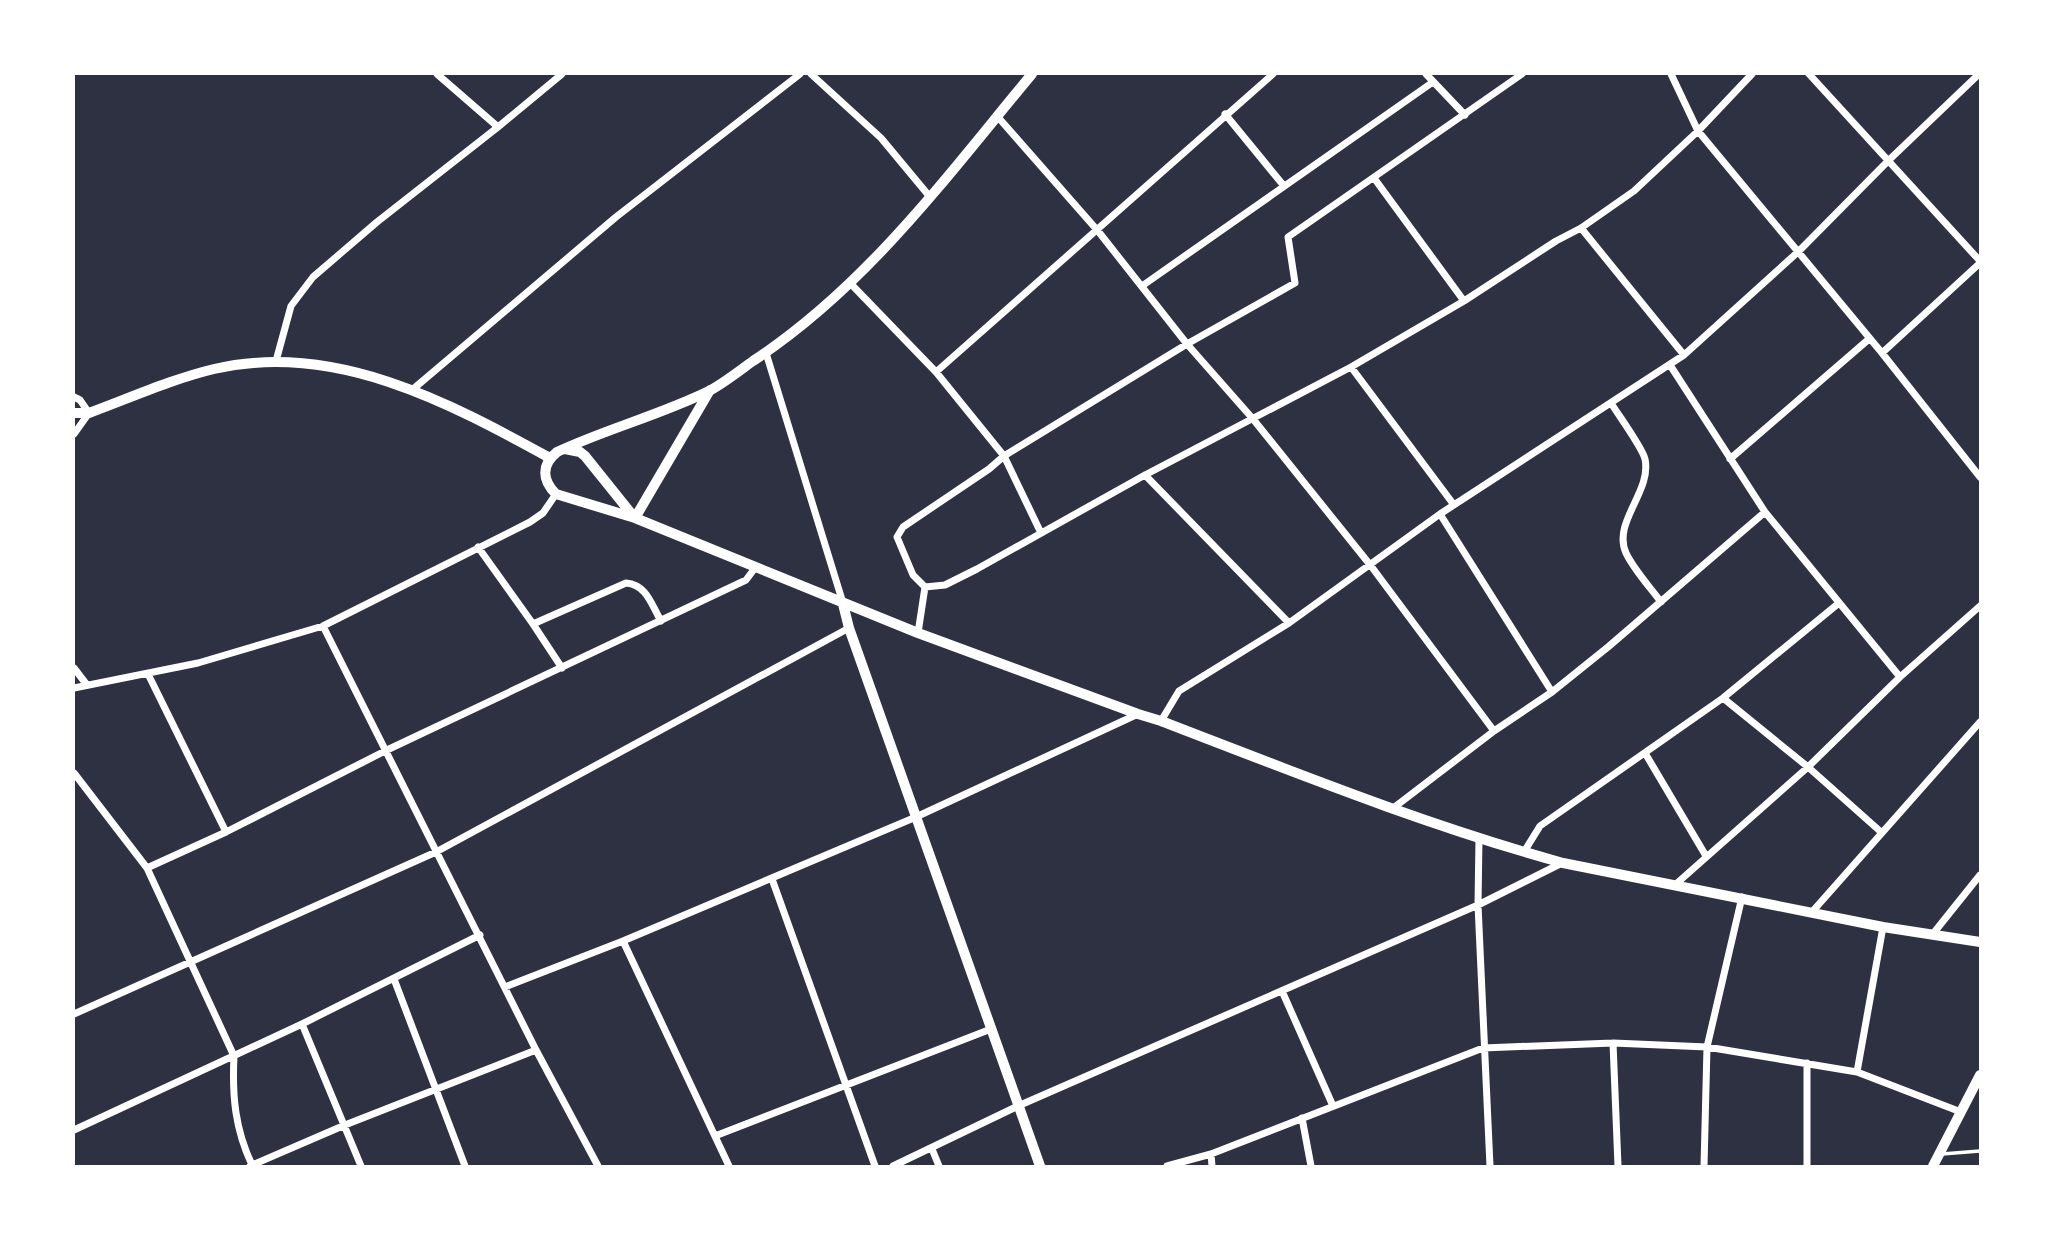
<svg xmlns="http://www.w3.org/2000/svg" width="2054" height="1240" font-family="Roboto,sans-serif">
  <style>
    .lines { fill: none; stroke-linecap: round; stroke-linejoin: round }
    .service { stroke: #fff; stroke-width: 3.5 }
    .minor { stroke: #fff; stroke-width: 7 }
    .tertiary { stroke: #fff; stroke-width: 10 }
    .secondary { stroke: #fff; stroke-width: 10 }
  </style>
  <rect width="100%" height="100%" fill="#2d3142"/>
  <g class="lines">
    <path class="service" d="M 1942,1154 L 1980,1151"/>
    <path class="minor" d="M 437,74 L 498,127
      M 811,74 L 881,138 L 930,197
      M 1426,74 L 1465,115
      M 1671,74 L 1698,131 L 1882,353 L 1980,477
      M 1809,74 L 1980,261
      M 1225,114 L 1284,186
      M 997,116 L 1098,231 L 1187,344 L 1253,419 L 1371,566 L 1494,731
      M 1374,178 L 1464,301
      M 1581,228 L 1684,355
      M 851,284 L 936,372 L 1004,456 L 1041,533
      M 1142,286 L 1433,82
      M 766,353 L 843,603
      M 1882,353 L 1980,263
      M 276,361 L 291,306 L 313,277 L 377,222 L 498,127 L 562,74
      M 1670,365 L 1765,512 L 1900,677
      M 1351,367 L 1454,505
      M 936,372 L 1273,74
      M 412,390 L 616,217 L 800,74
      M 74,397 L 80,400 L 89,413 L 74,434
      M 1611,403 C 1619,416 1642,447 1645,459 C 1652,492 1612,522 1626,553 C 1634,570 1650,587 1661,602
      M 1730,459 L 1869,339
      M 1145,475 L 1289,623
      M 1440,514 L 1552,692
      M 478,547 L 533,624 L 562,668
      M 925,587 L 913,575 L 897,537 L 903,527 L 989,469 L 1004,456 L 1187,344 L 1295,283 L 1288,237 L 1522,74
      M 533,624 L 626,583 C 647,585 651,604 661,621
      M 323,626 L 536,1050 L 598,1166
      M 918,633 L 925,587 L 945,585 L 977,569 L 1145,475 L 1351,367 L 1464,301 L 1556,241 L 1581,228 L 1634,191 L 1698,131 L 1752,74
      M 74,668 L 87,685
      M 148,674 L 226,832
      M 74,688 L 198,663 L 323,626 L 530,522 L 543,513 L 556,494
      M 1723,698 L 1808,767 L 1881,832
      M 1161,721 L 1179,691 L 1289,623 L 1440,514 L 1684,355 L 1799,251 L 1889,160 L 1979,74
      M 1645,753 L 1706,856
      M 74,773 L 147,868 L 234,1056 C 232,1096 235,1129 252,1165
      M 1392,809 L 1494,731 L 1552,692 L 1608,647 L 1765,512
      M 1479,838 L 1478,905 L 1490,1166
      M 1524,852 L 1540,826 L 1723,698 L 1839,603
      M 147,868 L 226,832 L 387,750 L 746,580 L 755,568
      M 772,879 L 875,1166
      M 1676,884 L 1808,767 L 1900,677 L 1980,606
      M 1812,912 L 1980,722
      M 1932,935 L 1980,875
      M 623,941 L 729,1166
      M 394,979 L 465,1166
      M 505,987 L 623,941 L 916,817 L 1138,714
      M 1282,991 L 1333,1106
      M 74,1014 L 436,852 L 849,628
      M 302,1024 L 361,1166
      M 1613,1043 L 1618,1166
      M 1807,1063 L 1807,1166
      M 1857,1072 L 1883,927
      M 1302,1118 L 1311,1166
      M 74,1130 L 302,1024 L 480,935
      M 715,1136 L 991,1029
      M 932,1149 L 939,1166
      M 1211,1154 L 1212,1166
      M 250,1166 L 345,1125 L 536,1050
      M 893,1166 L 1018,1106 L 1478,905 L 1562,863
      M 1167,1166 L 1211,1154 L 1483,1048 L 1613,1043 L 1707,1047 L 1857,1072 L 1961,1112
      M 1704,1166 L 1707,1047 L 1742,897"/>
    <path class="tertiary" d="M 1032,74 C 946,177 867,286 753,361 C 739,371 724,383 709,391 C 660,415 606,429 557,452 C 541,465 542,480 556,494 L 635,518 L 918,633 L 1138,714 L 1161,721 C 1294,772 1425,825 1563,863 L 1883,927 L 1980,942
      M 74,413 L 89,413 C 130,398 172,379 214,369 C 334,341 448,402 550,458
      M 565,449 L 580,452 L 585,456 L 634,517
      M 635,518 L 710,390
      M 843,604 L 849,628 L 1040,1166"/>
    <path class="secondary" d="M 1933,1166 L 1980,1075"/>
  </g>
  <rect width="2054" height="1240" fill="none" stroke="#ffffff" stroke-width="150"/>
</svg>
